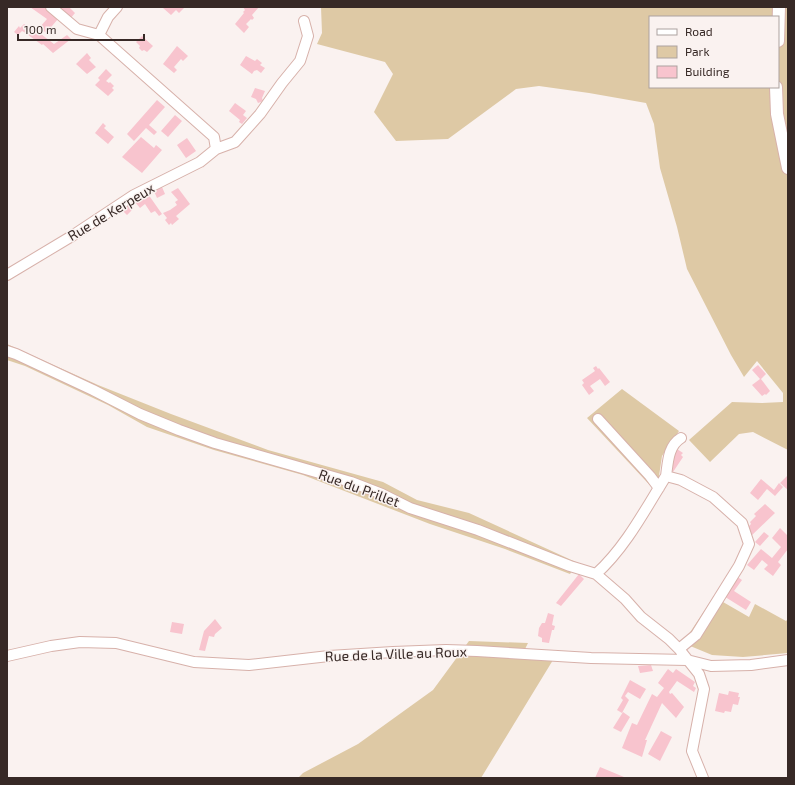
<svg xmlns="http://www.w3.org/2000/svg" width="795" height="785" font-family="'Exo 2',sans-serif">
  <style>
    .green { fill: #dec9a5; fill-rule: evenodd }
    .building { fill: #f8c4ce }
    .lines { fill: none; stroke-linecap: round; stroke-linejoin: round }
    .minor-casing { stroke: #d7b1aa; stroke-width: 12 }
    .tertiary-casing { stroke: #d7b1aa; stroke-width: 14 }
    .minor { stroke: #fff; stroke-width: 10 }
    .tertiary { stroke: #fff; stroke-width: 12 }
    .labels { text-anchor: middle; stroke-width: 3; stroke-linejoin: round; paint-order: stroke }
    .street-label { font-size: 14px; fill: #372926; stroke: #faf2f0 }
  </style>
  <rect width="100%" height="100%" fill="#faf2f0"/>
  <path class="green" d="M 321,7 L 788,7 L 788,450 L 753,432 L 739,434 L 710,462 L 689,440 L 732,402 L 762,403 L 783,402 L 783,393 L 757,361 L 744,377 L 731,355 L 687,269 L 677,227 L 660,168 L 654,124 L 646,103 L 589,93 L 539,86 L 516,89 L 448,139 L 396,141 L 374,112 L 393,74 L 385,62 L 317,44 L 322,33 ZM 650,17 L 778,17 L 778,87 L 650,87 Z
    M 7,344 L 98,385 L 171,414 L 268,450 L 383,482 L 417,500 L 469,513 L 578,563 L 570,574 L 505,549 L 430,524 L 303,475 L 214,450 L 147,427 L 108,405 L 25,366 L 7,360 Z
    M 622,389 L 679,431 L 662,456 L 659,476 L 670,481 L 659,495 L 587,418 Z
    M 714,596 L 723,602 L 749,617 L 755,604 L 786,621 L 788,619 L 788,653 L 743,657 L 712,655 L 683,643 Z
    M 469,641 L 528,643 L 522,655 L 553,660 L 481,778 L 298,778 L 303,773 L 358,744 L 433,690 Z"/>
  <path class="building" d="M 30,7 L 44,7 L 58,19 L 46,33 L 40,27 L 47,19 Z
    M 57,7 L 69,7 L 75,13 L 70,19 Z
    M 164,7 L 185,7 L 179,13 L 176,10 L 171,15 L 163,8 Z
    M 243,7 L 259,7 L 252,15 L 254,18 L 252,20 L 251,19 L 246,24 L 249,27 L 244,33 L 235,24 L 244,13 L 243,12 L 245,10 Z
    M 24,24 L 36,33 L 37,31 L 54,44 L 67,35 L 71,39 L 53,53 L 43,44 L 42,45 L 24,32 L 22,31 L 18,35 L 14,32 L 19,26 L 20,28 Z
    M 142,36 L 153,46 L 147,52 L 144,50 L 142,51 L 139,48 L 140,46 L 136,42 Z
    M 177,46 L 188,56 L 183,61 L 181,59 L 174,67 L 177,70 L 174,73 L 163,64 Z
    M 87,53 L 91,58 L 89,60 L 96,67 L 87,74 L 76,64 Z
    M 246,56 L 255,61 L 257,59 L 262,63 L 260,65 L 265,68 L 261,73 L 257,70 L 254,71 L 252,74 L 240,65 Z
    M 106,69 L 112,75 L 106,81 L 109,83 L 110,82 L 114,86 L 112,88 L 114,90 L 108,96 L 95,85 L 100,80 L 98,78 Z
    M 255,88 L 265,91 L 262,98 L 263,101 L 258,103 L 256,99 L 251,97 Z
    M 157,100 L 165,107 L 149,125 L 157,132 L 154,135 L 146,128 L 134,141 L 127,134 Z
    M 235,103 L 246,111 L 243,115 L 247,118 L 242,124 L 239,122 L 240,120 L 229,111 Z
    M 175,115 L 182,121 L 168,137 L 161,131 Z
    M 103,123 L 106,126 L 104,128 L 114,137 L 108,144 L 95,133 Z
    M 141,137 L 154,148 L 156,145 L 162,150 L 142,173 L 122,157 Z
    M 187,138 L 196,151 L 186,158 L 177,145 Z
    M 162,187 L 165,194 L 157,198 L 154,191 Z
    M 178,188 L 190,204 L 176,216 L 179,219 L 172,225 L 171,223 L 169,225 L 165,220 L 167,218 L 163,213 L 170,210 L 177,205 L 175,202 L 178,200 L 171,192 Z
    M 148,194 L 162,214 L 159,216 L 155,211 L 151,213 L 145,204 L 140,208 L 135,202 Z
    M 127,204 L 132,210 L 127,215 L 121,209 Z
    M 758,365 L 766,374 L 761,379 L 770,391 L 766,395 L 765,394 L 762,396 L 752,385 L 760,379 L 752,370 Z
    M 596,366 L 598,369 L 599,368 L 610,382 L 605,386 L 600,379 L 590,386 L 594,391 L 589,395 L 582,385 L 584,383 L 582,380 L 595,371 L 593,368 Z
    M 677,449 L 683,453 L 681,455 L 683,457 L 673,472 L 667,469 L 668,463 Z
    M 787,476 L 788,477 L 788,490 L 780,483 Z
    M 761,479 L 774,490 L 779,483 L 783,487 L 775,496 L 767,489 L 758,500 L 750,493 Z
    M 765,504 L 775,513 L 750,537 L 748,527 L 751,524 L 750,522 L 756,516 L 754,514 Z
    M 780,528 L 788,536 L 788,549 L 778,562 L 781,565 L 773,576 L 764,569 L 768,565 L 762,560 L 754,570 L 747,565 L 761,549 L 772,558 L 781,547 L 772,538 Z
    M 764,532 L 769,536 L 760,546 L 755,542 Z
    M 579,574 L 584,579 L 561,606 L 556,603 Z
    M 736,576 L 742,580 L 734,591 L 751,602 L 746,610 L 722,595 Z
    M 548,613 L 554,615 L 552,625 L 555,626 L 554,630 L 552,630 L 549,643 L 542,642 L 542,638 L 538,636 L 539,628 L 542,623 L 545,623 Z
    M 215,619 L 222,628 L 215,634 L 214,637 L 209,636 L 205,651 L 199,650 L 204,631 Z
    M 172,622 L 184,624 L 182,634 L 170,632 Z
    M 651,665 L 653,671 L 640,673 L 638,666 Z
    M 668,669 L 673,673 L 676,669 L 695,682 L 693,686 L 696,688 L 694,692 L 677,681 L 669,692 L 670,694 L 672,693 L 684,707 L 676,718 L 662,703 L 645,740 L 647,740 L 642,757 L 622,748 L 632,723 L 637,725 L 652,694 L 657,697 L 664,688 L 658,683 Z
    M 630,680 L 646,689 L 640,699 L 628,692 L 625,696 L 629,700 L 622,713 L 617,710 L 623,700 L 621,698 Z
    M 729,691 L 739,693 L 738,697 L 740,697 L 738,705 L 733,704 L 731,712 L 725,711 L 724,713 L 715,711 L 719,693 L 728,695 Z
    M 623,712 L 630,717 L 621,732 L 613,728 Z
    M 661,731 L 672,737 L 660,761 L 648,754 Z
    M 600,767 L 624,777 L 623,778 L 595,778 Z"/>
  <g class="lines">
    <g class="minor-casing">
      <path id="minor" d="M 51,7 L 77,29 L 99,35
        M 216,149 L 235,142 L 260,114 L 282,83 L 300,61 L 308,36 L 304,21
        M 7,275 L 72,236 L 134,195 L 200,162 L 216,149 L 214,137 L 99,35 L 108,17 L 117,7
        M 7,351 L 16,354 L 93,390 L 140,414 L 179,430 L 215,443 L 351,482 L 382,494 L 410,508 L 478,530 L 570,566 L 596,574 L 625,599 L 641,617 L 669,639 L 679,649 L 699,674 L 704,689 L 692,751 L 703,778
        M 598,419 L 650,476 L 659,488
        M 666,476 C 668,462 668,446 681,438
        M 596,574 C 625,548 645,510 666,476 L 681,480 L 713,497 L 742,523 L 749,544 L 739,566 L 696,635 L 679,649
        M 7,656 L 51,646 L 80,642 L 116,643 L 194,662 L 249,665 L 329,656 L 393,652 L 446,650 L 477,651 L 591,658 L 687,660 L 711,666 L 751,665 L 788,660"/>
    </g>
    <g class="tertiary-casing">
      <path id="tertiary" d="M 778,41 L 779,7
        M 776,87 L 777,114 L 788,168"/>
    </g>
    <use href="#minor" class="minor"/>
    <use href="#tertiary" class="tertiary"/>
  </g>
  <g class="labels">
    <g class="street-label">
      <text transform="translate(111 212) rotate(-31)" y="5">Rue de Kerpeux</text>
      <text transform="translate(359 488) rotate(20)" y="5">Rue du Prillet</text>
      <text transform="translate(396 654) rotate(-2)" y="5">Rue de la Ville au Roux</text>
    </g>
  </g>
  <rect width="795" height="785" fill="none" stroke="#372926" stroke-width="16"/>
  <rect x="649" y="16" width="130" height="72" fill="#faf2f0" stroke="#aca29f"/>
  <rect x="657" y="29" width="20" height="6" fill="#ffffff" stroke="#aca29f"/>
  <text x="685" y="36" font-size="12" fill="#372926">Road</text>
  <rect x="657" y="46" width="20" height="12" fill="#dec9a5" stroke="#aca29f"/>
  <text x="685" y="56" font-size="12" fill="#372926">Park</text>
  <rect x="657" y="66" width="20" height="12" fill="#f8c4ce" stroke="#aca29f"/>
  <text x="685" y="76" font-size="12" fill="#372926">Building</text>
  <path d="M18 34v6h126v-6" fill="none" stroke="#372926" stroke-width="2"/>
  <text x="24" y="34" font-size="12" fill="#372926" stroke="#faf2f0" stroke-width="3" paint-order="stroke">100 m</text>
</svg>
